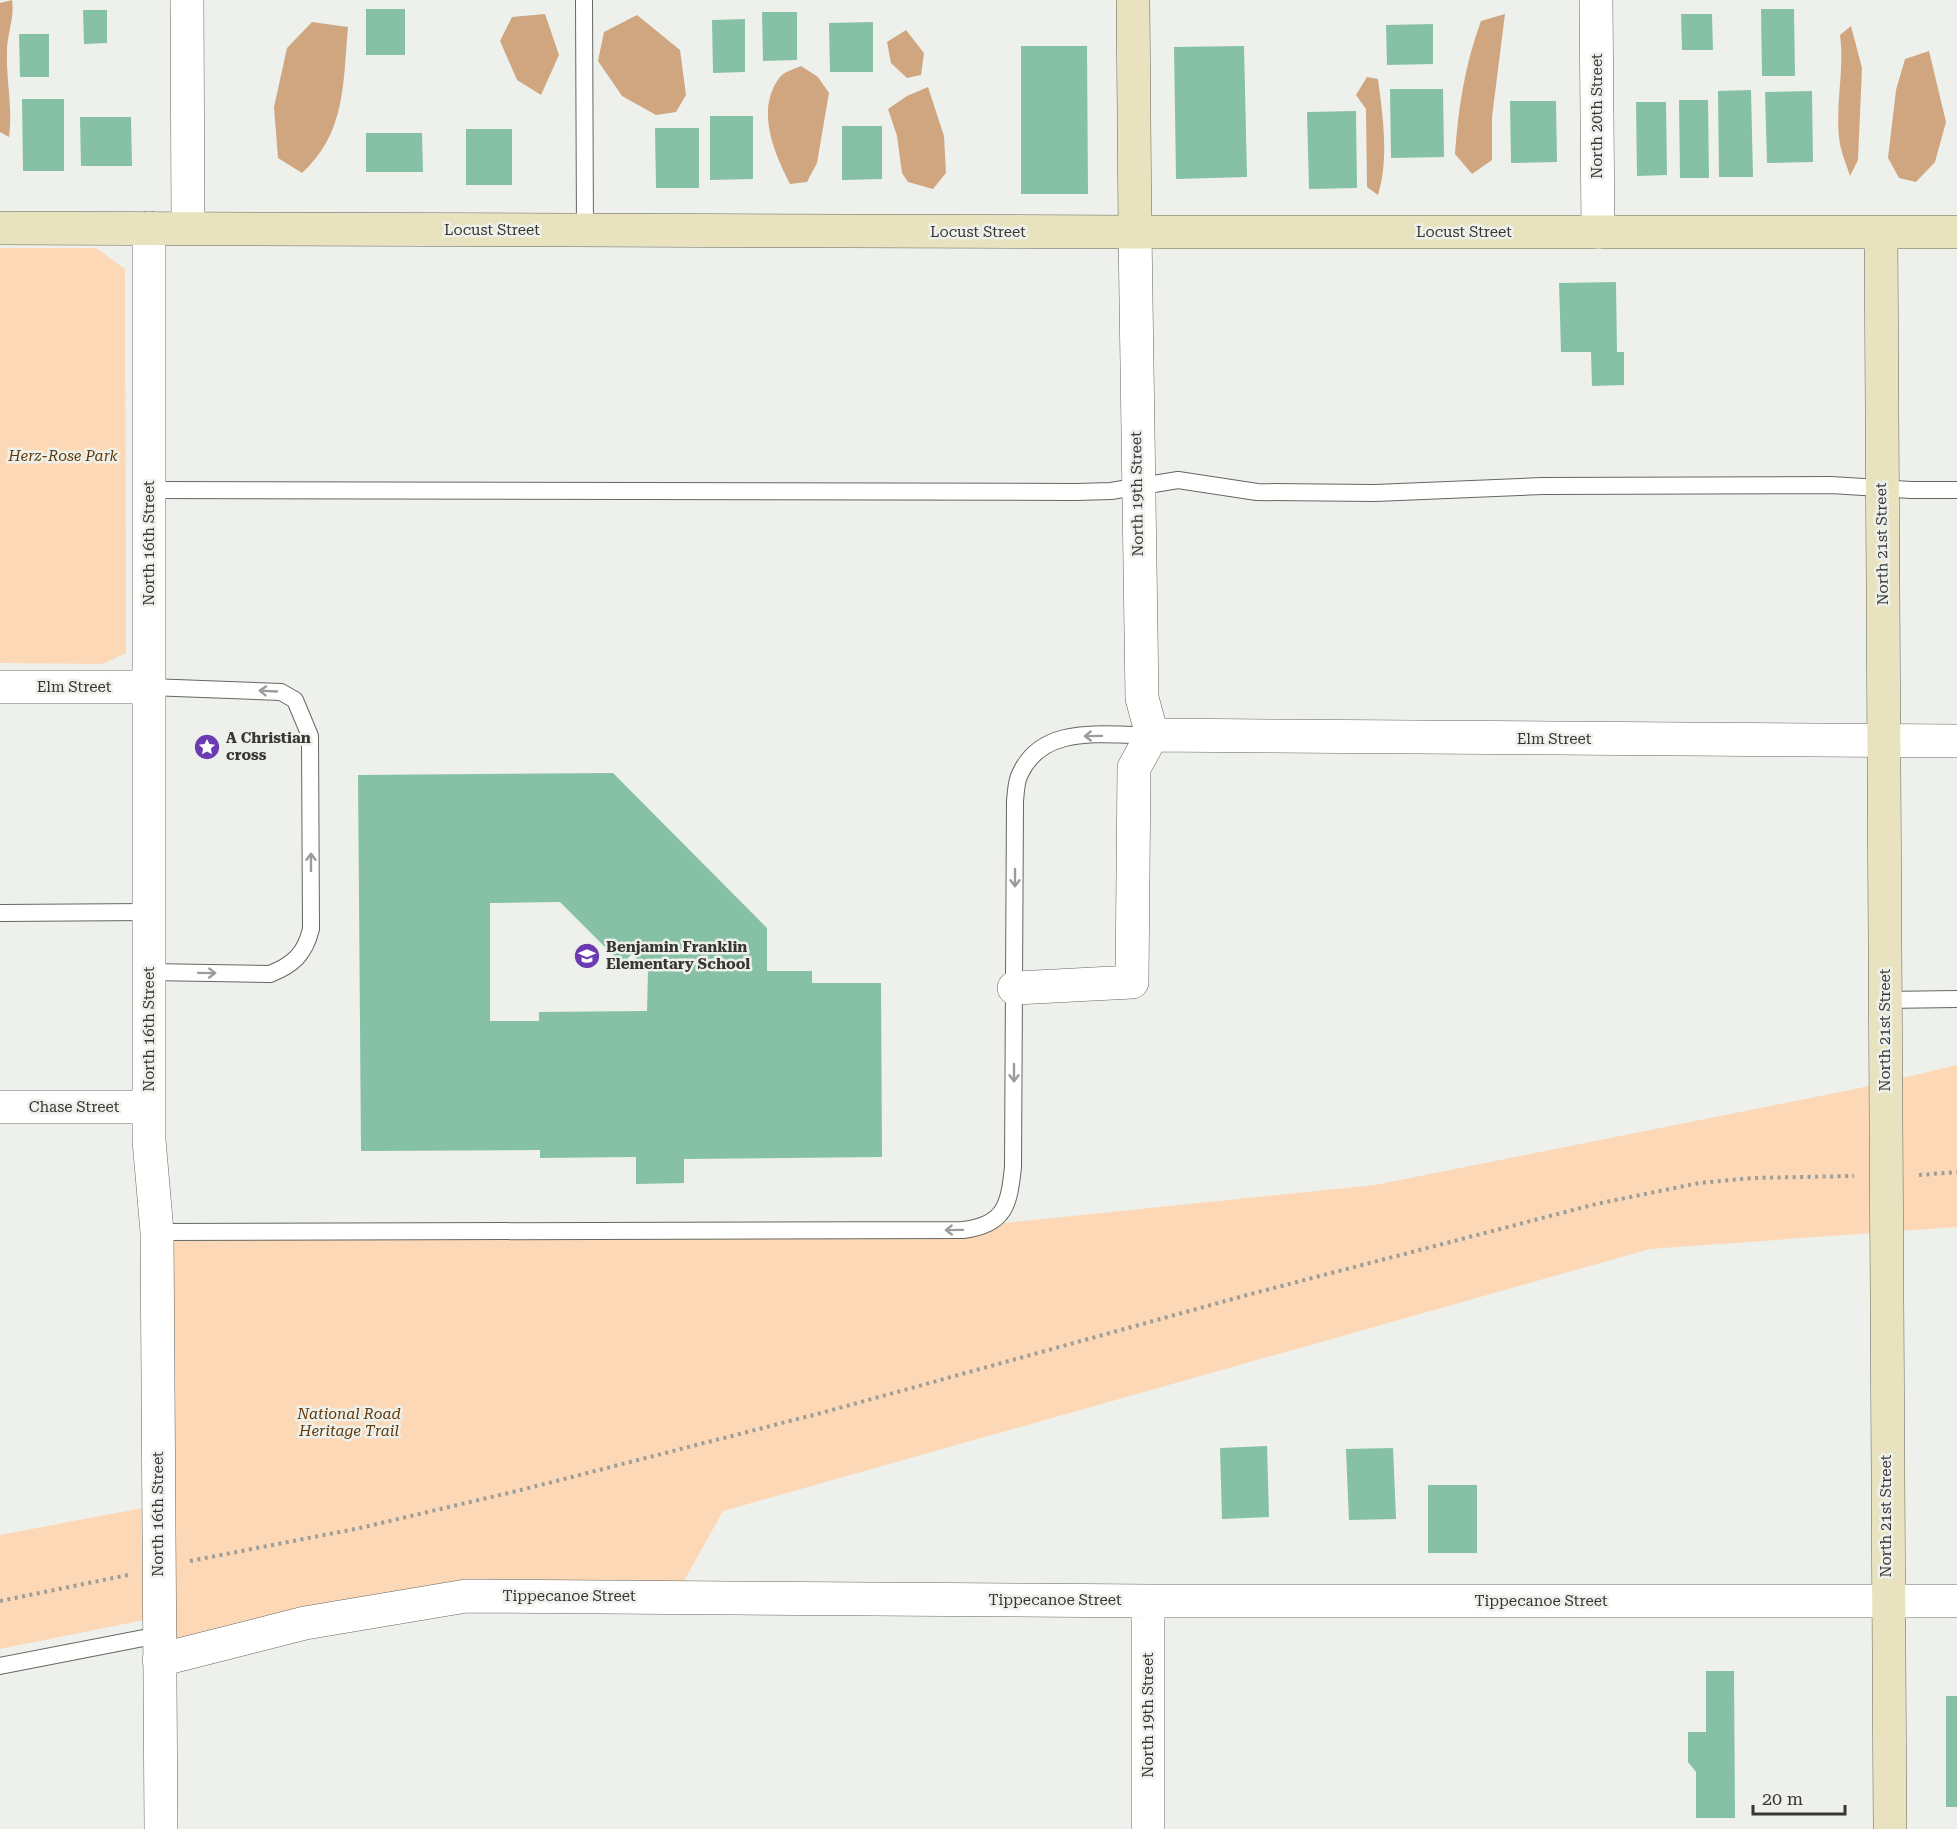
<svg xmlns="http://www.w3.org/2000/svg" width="1957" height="1829" font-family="'Roboto Serif',serif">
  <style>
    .green { fill: #fcd8b7 }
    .forest { fill: #d0a680 }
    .building { fill: #86c0a5; fill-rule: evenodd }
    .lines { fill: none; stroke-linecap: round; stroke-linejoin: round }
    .lane-casing { stroke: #646762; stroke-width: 18 }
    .street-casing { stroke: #646762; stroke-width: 34 }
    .secondary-casing { stroke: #646762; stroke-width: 34 }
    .path { stroke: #9c9e9a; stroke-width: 4; stroke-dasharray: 3 4.5; stroke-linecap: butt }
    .lane { stroke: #fff; stroke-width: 16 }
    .street { stroke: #fff; stroke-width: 33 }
    .secondary { stroke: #e9e2be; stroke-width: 33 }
    .oneway { stroke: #9a9b9a }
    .labels { text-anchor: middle; stroke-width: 5; stroke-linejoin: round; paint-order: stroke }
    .street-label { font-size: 15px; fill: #363735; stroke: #eef1eb }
    .park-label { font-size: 15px; font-style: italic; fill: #613809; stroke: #eef1eb }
    .poi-label { font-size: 15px; font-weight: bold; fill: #363735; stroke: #eef1eb; text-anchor: start }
  </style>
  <rect width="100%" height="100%" fill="#eef1eb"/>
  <path class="green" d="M 0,248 L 96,248 L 125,269 L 126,653 L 103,664 L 0,663 Z
    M 1957,1065 L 1957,1227 L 1650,1249 L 723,1511 L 675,1597 L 466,1596 L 159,1660 L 159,1617 L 0,1649 L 0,1535 L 158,1505 L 157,1232 L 936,1230 L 1375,1185 L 1860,1088 Z"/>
  <path class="forest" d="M 12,0 C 15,17 7,34 7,51 C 6,81 13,107 9,137 L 0,132 L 0,3 Z
    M 545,14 L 559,55 L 541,95 L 517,80 L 500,41 L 512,17 Z
    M 1505,14 L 1492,117 L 1492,160 L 1472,174 L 1455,154 C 1458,109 1465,64 1481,21 Z
    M 637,15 L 680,50 L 686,95 L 676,112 L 656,115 L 622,96 L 598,61 L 604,32 Z
    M 312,22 L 348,27 C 343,83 346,133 302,173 L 278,158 L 274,107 L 287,48 Z
    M 1851,26 L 1862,68 L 1858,160 L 1850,176 C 1847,166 1842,155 1840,144 C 1834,108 1845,71 1840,35 Z
    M 906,30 L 924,53 L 921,75 L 907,78 L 891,63 L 887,42 Z
    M 1929,51 L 1946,122 L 1935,162 L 1916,182 L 1899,178 L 1888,158 L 1896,90 L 1905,59 Z
    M 801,66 L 818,77 L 829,93 L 817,163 L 807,182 L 790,184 C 774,153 755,109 780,77 C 784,72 794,69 801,66 Z
    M 1367,77 L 1378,79 C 1383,117 1389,159 1378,195 L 1367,187 L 1366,109 L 1356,95 Z
    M 928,87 L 944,136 L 946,173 L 933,189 L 908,182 L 902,173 L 897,136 L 888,109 L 907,96 Z"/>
  <path class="building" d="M 366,9 L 405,9 L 405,55 L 366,55 Z
    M 1761,9 L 1794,9 L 1795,76 L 1762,76 Z
    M 83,10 L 107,10 L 107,43 L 84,44 Z
    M 762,12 L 797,12 L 797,60 L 763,61 Z
    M 1681,14 L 1712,14 L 1713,50 L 1682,50 Z
    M 745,19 L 745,72 L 713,73 L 712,20 Z
    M 873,22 L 873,72 L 830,72 L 829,23 Z
    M 1433,24 L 1433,64 L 1387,65 L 1386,25 Z
    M 19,34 L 49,34 L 49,77 L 20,77 Z
    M 1021,46 L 1087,46 L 1088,194 L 1021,194 Z
    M 1244,46 L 1247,177 L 1176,179 L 1174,47 Z
    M 1390,89 L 1443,89 L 1444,157 L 1391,158 Z
    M 1751,90 L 1753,177 L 1719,177 L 1718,91 Z
    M 1812,91 L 1813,162 L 1767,163 L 1765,92 Z
    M 22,99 L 64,99 L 64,171 L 23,171 Z
    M 1679,100 L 1708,100 L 1709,178 L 1680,178 Z
    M 1510,101 L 1556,101 L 1557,162 L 1511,163 Z
    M 1636,102 L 1666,102 L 1667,175 L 1637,176 Z
    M 1356,111 L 1357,188 L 1309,189 L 1307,112 Z
    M 710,116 L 753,116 L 753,179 L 710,180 Z
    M 80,117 L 131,117 L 132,166 L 81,166 Z
    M 842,126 L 882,126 L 882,179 L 842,180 Z
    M 655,128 L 699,128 L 699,188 L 656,188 Z
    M 466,129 L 512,129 L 512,185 L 466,185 Z
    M 366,133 L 422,133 L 423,172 L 366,172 Z
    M 1616,282 L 1617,352 L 1624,352 L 1624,385 L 1592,386 L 1591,352 L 1561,352 L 1559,283 Z
    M 613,773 L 767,928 L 767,971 L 812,971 L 812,983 L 881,983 L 882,1157 L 684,1159 L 684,1183 L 636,1184 L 636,1157 L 540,1158 L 540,1150 L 361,1151 L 358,775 ZM 560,902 L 622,964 L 632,954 L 648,971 L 647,1011 L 539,1012 L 539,1021 L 490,1021 L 490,903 Z
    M 1267,1446 L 1269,1517 L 1222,1519 L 1220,1448 Z
    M 1393,1448 L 1396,1519 L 1349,1520 L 1346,1449 Z
    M 1428,1485 L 1477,1485 L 1477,1553 L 1428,1553 Z
    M 1706,1671 L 1734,1671 L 1735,1818 L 1696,1818 L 1696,1772 L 1688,1762 L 1688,1732 L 1706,1732 Z
    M 1946,1696 L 1957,1696 L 1957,1807 L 1946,1807 Z"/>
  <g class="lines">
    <g class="lane-casing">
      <path id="lane" d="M 584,0 L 585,230
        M 149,490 L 1076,492 L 1111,491 L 1178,480 L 1257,492 L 1375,493 L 1542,486 L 1831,485 L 1911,490 L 1957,490
        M 149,687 L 281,692 L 295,700 L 310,736 L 311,929 C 305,954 293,965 270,974 L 149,972
        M 0,913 L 149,912
        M 1884,1000 L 1957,999
        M 157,1232 L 963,1230 C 1005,1225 1009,1205 1013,1167 L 1015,801 C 1016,792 1016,781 1020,774 C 1043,723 1105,736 1152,735
        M 0,1666 L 159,1635"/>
    </g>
    <g class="street-casing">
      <path id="street" d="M 187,0 L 188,228
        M 1596,0 L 1598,232
        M 149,228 L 149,1140 L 157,1232 L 161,1829
        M 0,687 L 149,687
        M 1152,735 L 1957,741
        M 1014,988 L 1132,982 L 1134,768 L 1152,735 L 1142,698 L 1135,232
        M 0,1107 L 149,1107
        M 159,1660 L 305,1623 L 466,1596 L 1148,1601 L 1957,1601
        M 1148,1829 L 1148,1601"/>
    </g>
    <g class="secondary-casing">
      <path id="secondary" d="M 1133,0 L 1135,232
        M 0,228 L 1135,232 L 1957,232
        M 1881,232 L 1890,1829"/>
    </g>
    <path class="path" d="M 1919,1175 L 1957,1172
      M 190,1561 L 360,1528 L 521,1490 L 821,1413 L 1247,1295 L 1596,1204 L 1699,1183 L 1752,1178 L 1854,1176
      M 0,1601 L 128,1575"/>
    <use href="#lane" class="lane"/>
    <use href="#street" class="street"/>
    <use href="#secondary" class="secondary"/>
  </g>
  <defs><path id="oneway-shaft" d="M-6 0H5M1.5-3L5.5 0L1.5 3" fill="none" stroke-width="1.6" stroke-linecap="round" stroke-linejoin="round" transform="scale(1.5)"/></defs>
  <g class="oneway">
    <use href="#oneway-shaft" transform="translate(268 691) rotate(-177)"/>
    <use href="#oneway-shaft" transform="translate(1093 736) rotate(179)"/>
    <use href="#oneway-shaft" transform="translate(311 862) rotate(-90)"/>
    <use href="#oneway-shaft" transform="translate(1015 878) rotate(90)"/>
    <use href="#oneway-shaft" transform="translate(207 973) rotate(1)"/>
    <use href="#oneway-shaft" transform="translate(1014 1073) rotate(90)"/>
    <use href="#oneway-shaft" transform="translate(954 1230) rotate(179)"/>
  </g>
  <defs>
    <g id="sight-disc" transform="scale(1.35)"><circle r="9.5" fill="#6b3bb2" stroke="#eef1eb"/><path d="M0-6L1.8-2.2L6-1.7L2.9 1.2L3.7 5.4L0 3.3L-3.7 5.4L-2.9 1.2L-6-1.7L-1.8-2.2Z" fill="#fff"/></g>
    <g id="school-disc" transform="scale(1.35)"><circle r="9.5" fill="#6b3bb2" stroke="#eef1eb"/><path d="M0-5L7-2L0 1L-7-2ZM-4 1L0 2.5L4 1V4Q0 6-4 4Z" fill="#fff"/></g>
  </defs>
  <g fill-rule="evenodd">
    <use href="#sight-disc" x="207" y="747"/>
    <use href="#school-disc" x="587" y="956"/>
  </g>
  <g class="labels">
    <g class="street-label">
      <text transform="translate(1597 116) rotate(-90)" y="5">North 20th Street</text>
      <text x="492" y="235">Locust Street</text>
      <text x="978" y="237">Locust Street</text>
      <text x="1464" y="237">Locust Street</text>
      <text transform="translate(1137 494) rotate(-91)" y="5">North 19th Street</text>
      <text transform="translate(149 543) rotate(-90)" y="5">North 16th Street</text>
      <text transform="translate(1882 544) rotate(-91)" y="5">North 21st Street</text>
      <text x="74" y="692">Elm Street</text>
      <text x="1554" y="744">Elm Street</text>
      <text transform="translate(149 1029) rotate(-90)" y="5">North 16th Street</text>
      <text transform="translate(1885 1030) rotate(-90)" y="5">North 21st Street</text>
      <text x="74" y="1112">Chase Street</text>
      <text transform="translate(158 1514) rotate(-90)" y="5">North 16th Street</text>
      <text transform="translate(1886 1516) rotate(-90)" y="5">North 21st Street</text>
      <text x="569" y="1601">Tippecanoe Street</text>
      <text x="1055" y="1605">Tippecanoe Street</text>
      <text x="1541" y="1606">Tippecanoe Street</text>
      <text transform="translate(1148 1715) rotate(-90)" y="5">North 19th Street</text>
    </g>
    <g class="park-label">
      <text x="63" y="461">Herz-Rose Park</text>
      <text x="349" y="1419">National Road<tspan x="349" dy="17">Heritage Trail</tspan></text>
    </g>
    <g class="poi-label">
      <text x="226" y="743">A Christian<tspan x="226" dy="17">cross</tspan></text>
      <text x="606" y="952">Benjamin Franklin<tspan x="606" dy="17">Elementary School</tspan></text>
    </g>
  </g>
  <path d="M1753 1805v9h92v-9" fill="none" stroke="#363735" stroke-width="3"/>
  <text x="1762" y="1805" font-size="18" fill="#363735" stroke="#eef1eb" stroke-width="4.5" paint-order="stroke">20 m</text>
</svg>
